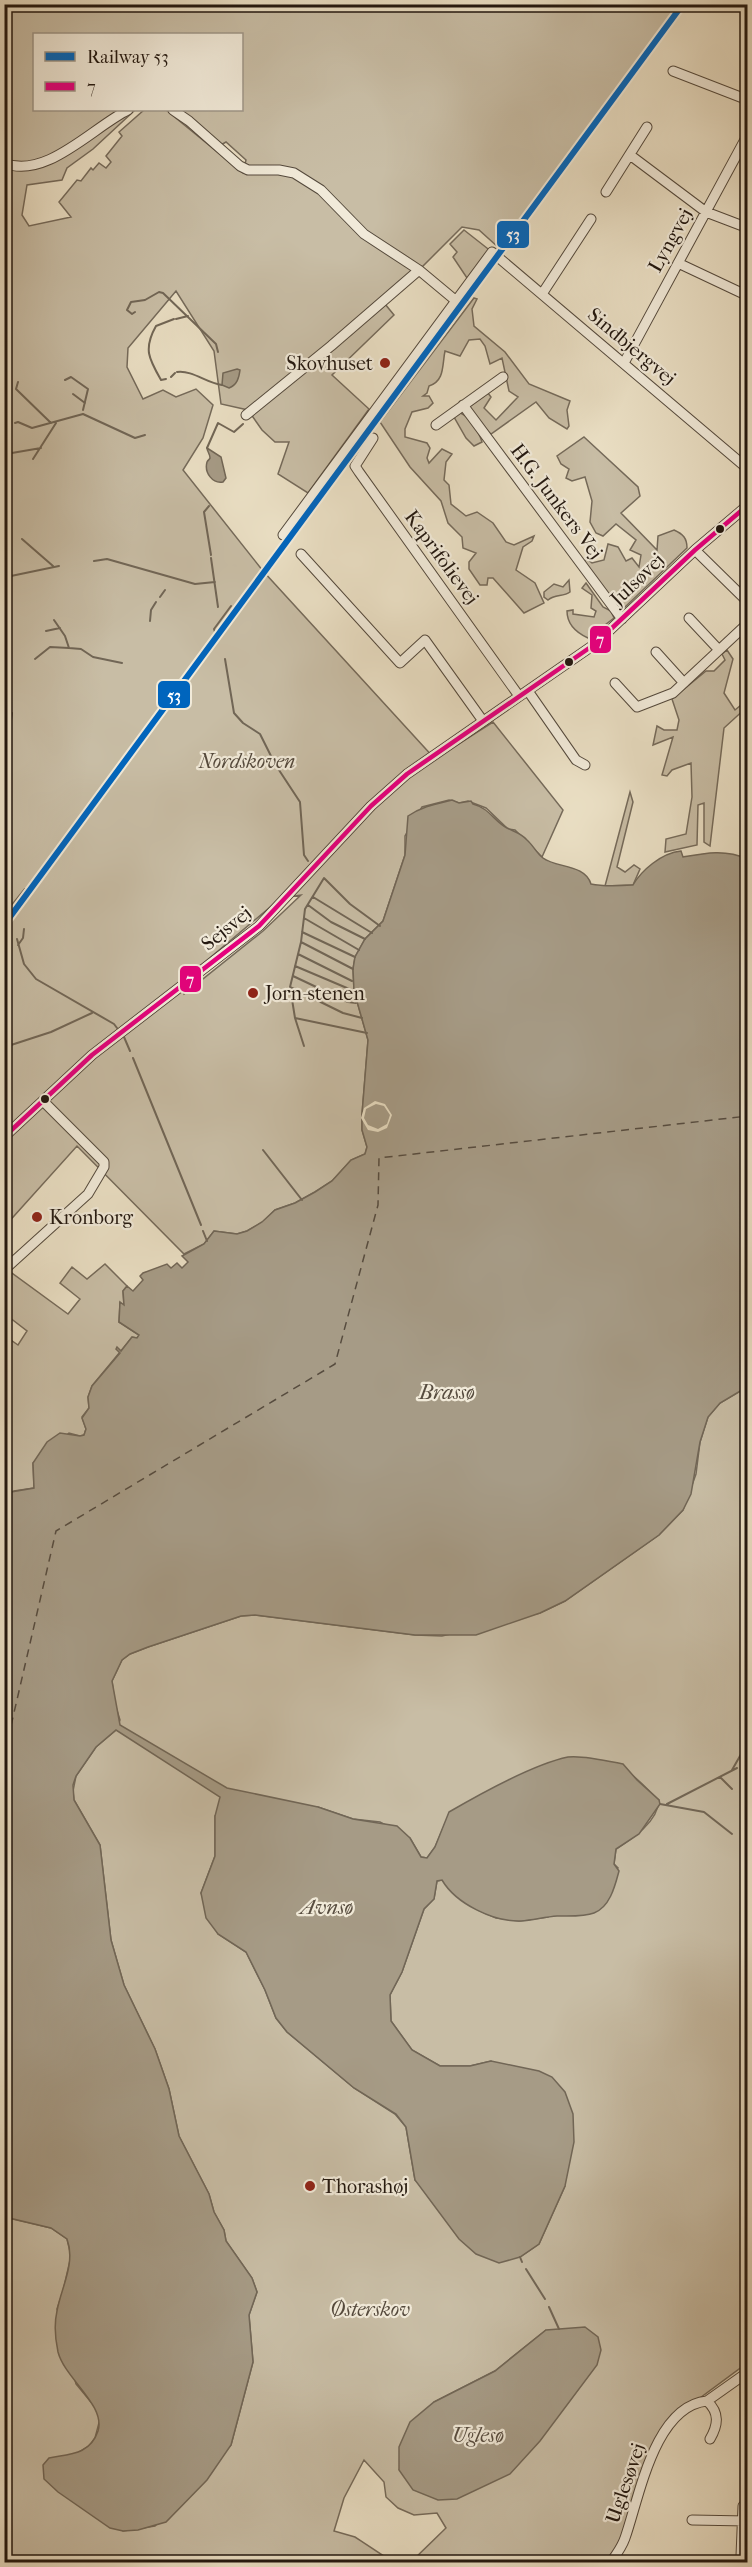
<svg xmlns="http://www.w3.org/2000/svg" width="752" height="2567" font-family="'IM FELL French Canon',serif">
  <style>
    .green { fill: #c8bda5; stroke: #756a5a; stroke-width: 1.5; fill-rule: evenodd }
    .water { fill: #a69b86; stroke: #716656; stroke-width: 1.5 }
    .pier { fill: #eadfc4; fill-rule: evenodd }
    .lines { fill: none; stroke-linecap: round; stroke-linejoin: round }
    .stream { stroke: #716656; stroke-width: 2 }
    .ferry { stroke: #574c3f; stroke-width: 1.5; stroke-dasharray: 8 6; stroke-linecap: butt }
    .minor-casing { stroke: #54493c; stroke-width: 11 }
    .minor { stroke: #f1ead9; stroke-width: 9 }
    .bus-1-casing { stroke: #f1ead9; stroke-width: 9 }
    .bus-1 { stroke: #e5007d; stroke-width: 4.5 }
    .rail-1-casing { stroke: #f1ead9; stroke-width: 10 }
    .rail-1 { stroke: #0065bd; stroke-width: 6 }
    .poi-dot { fill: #8f2418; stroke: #f1ead9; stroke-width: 2 }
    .bus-dot { fill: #22170f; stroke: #f1ead9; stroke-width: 2 }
    .labels { text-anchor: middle; stroke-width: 4.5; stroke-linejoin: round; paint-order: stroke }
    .street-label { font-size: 20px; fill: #22170f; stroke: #f1ead9 }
    .poi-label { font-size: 20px; fill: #22170f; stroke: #f1ead9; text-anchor: start }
    .park-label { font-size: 20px; font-style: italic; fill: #54493c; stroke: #f1ead9 }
    .water-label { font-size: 21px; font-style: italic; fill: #574c3f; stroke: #f1ead9 }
    .line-badge { stroke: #f1ead9; stroke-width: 2 }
    .badge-label { font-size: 16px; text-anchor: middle; font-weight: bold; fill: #fff }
  </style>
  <rect width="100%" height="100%" fill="#eadfc4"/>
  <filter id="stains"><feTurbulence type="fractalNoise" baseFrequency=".00333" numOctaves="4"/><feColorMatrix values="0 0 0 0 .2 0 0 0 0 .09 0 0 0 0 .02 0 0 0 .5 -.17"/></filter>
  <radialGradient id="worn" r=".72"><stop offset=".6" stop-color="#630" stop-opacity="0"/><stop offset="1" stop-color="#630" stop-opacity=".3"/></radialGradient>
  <path class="green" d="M 5,5 L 678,5 L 499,248 L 479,230 L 462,227 L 385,304 L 394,315 L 332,375 L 369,409 L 308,493 L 278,474 L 289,442 L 275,442 L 262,430 L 248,410 L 221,404 L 214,351 L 176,291 L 128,348 L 127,367 L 143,399 L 163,390 L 176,397 L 196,389 L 213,405 L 203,438 L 183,470 L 263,571 L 435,759 L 493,722 L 563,810 L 542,857 L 515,830 L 508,829 L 486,808 L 468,801 L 459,803 L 449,800 L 422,807 L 405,836 L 405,855 L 383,921 L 365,939 L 355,957 L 353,969 L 354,991 L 368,1040 L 362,1114 L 362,1130 L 367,1147 L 365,1154 L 351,1160 L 332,1181 L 315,1192 L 295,1203 L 275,1210 L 263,1222 L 247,1231 L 237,1234 L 214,1231 L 204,1244 L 184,1254 L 77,1146 L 5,1226 ZM 34,34 L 242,34 L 242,110 L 177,110 L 219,146 L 226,142 L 246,160 L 243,173 L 166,110 L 144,110 L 119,132 L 122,136 L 106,156 L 111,162 L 106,168 L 99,163 L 93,170 L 91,168 L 81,181 L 77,180 L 59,202 L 71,217 L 29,226 L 22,215 L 27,185 L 62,180 L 67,168 L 93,149 L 135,110 L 34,110 ZM 301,895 L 263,931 L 184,994 L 179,984 L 281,898 Z
    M 464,230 L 492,252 L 469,281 L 453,257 L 457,252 L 450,244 Z
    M 474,298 L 477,299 L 472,309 L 474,326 L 505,352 L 529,384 L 570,401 L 567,410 L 569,426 L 567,429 L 549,418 L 536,402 L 491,434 L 480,425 L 469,407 L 488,393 L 491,397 L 484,408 L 496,420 L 518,397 L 509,391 L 502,358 L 490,364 L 485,346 L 480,339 L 469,340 L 460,356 L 445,351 C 442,365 445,381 429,386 L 427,393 L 423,396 L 429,396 L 433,403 L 428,408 L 412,412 L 405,429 L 405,437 L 427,443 L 430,448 L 427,458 L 429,463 L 442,449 L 452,454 L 446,462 L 444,480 L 449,485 L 451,504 L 466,516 L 477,512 L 493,523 L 506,542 L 514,545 L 534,536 L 532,541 L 523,547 L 516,570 L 535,583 L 544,603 L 524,613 L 493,578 L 488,578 L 487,585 L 480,585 L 469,569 L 469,562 L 476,553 L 463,548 L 462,537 L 448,523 L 441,501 L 410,467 L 380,422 Z
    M 457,412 C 469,414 479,432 482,442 L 474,446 L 466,438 L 454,417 Z
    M 584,437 L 638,487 L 640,496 L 621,513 L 657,550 L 658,536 L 674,530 C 683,534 687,538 687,548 L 624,608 L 616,608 L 582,562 L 587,559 L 592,563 L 604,560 L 608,544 L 618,547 L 626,561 L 632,558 L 639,567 L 641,555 L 630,550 L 636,540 L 616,524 L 603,536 L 596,533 L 590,522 L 592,501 L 585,477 L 572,481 L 566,478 L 569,469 L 561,464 L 557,456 Z
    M 569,580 L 570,592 C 563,597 555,594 548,600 L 544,597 L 544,592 L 554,584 L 563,587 Z
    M 586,583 L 603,607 L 611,611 L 614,618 L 588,638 C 577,633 567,624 567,611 L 573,610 L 573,614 L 594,617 L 596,611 L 591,608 L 592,595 L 582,588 Z
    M 727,650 L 733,659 L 724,693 L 735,710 L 747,700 L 747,707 L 724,728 L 710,846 L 704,842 L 704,803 L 698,805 L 697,845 L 665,852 L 666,839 L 686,834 L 692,797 L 691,763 L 672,770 L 667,776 L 662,775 L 673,737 L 653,745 L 657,726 L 664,730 L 677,730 L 679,720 L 672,699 L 706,671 L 714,671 L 725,660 L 722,654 Z
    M 630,792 L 633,802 L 617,867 L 625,872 L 634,865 L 640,869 L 633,885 L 605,886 Z
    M 105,1264 L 127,1286 L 123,1291 L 124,1306 L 120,1303 L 119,1322 L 139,1335 L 137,1338 L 132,1337 L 121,1351 L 117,1348 L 120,1352 L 92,1386 L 88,1397 L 89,1408 L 82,1417 L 86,1429 L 84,1435 L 80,1436 L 69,1433 L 33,1463 L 34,1488 L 14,1491 L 5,1499 L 5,1336 L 18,1345 L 27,1331 L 5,1314 L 5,1274 L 9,1271 L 68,1314 L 80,1299 L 60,1283 L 72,1267 L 87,1279 Z
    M 747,1387 L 747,2363 L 681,2412 L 663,2430 L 620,2541 L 608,2562 L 411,2562 L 446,2528 L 437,2513 L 414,2515 L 398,2508 L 386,2497 L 384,2482 L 364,2460 L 344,2498 L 334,2531 L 355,2537 L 393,2562 L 5,2562 L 4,2217 L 51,2228 L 67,2239 L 71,2256 L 63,2291 L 57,2309 L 76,2384 L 95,2407 L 100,2419 L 95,2438 L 89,2446 L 76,2454 L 123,2531 L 155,2526 L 231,2445 L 253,2362 L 249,2315 L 257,2292 L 252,2278 L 226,2241 L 224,2230 L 214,2212 L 209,2194 L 179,2136 L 169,2089 L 155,2049 L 124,1985 L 111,1940 L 100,1845 L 74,1800 L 73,1791 L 76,1776 L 96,1747 L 116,1730 L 120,1720 L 115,1704 L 112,1681 L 122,1660 L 130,1654 L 148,1647 L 241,1616 L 255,1615 L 415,1635 L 442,1636 L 540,1613 L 565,1601 L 659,1535 L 683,1510 L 696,1474 L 700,1442 L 708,1417 L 720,1403 ZM 598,1761 C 624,1761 640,1783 659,1800 C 658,1822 632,1839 616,1849 L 614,1864 L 618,1868 L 548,1917 L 519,1921 L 496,1918 L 478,1910 L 442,1880 L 437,1881 L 434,1899 L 424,1909 L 402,1972 L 390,1995 L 391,2021 L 412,2050 L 440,2066 L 470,2066 L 491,2061 L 565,2186 L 539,2244 L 520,2257 L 415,2180 L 406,2127 L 395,2114 L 354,2088 L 287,2032 L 276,2018 L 265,1990 L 246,1952 L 218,1934 L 201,1893 L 215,1856 L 215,1816 L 318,1807 L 353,1819 L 380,1822 L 410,1838 L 421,1857 L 427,1858 L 435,1847 L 450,1812 ZM 546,2330 L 399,2470 L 434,2402 L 495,2371 Z"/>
  <path class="water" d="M 237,369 L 240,370 C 239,378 237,385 229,388 L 222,385 L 223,373 Z
    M 207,448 L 221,457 L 226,478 L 223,482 C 213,484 204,473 207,462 C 208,460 210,459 210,458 C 210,454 207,451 207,448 Z
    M 452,800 L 459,803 L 471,801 L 473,804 C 489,808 494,821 507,828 C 515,832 521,833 527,840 C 533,845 537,854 543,858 C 556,868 585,864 591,884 C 604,887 618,886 633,885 C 641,871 661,853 681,851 L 683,857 C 705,853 726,849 747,859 L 747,1387 L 720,1403 L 708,1417 L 700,1442 L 691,1494 L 683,1510 L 659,1535 L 565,1601 L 540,1613 L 476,1635 L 415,1635 L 255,1615 L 241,1616 L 148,1647 L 130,1654 L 122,1660 L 112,1681 L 120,1725 L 227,1788 L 318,1807 L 353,1819 L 397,1826 L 410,1838 L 421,1857 L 427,1858 L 435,1847 L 449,1812 C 480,1794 534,1764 568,1757 C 582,1755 608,1761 623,1764 L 637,1780 L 659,1800 L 660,1804 L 639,1834 L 616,1849 L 614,1864 L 619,1871 C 615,1886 610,1907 594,1913 C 584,1917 568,1916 557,1916 C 545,1917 533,1920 521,1921 C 494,1922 456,1904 442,1880 L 437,1881 L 434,1899 L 424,1909 L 402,1972 L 390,1995 L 391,2021 L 412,2050 L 440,2066 L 470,2066 L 491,2061 L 539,2071 L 552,2077 L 565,2092 L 573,2114 L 574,2142 L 565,2186 L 539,2244 L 520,2257 L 499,2263 L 476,2254 L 459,2239 L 415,2180 L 406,2127 L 396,2114 L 354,2088 L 287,2032 L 276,2018 L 265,1990 L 246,1952 L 218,1934 L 206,1918 L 201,1893 L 215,1856 L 215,1816 L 220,1797 L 116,1730 L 96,1747 L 76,1776 L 73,1785 L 74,1800 L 100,1845 L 111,1940 L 124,1985 L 155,2049 L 169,2089 L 179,2136 L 209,2194 L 214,2212 L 224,2230 L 226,2241 L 252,2278 L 257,2292 L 249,2315 L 253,2362 L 231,2445 L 207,2480 L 166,2522 L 138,2530 L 123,2531 L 110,2528 L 58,2492 L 44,2479 L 43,2465 L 49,2458 C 69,2454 90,2455 98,2431 C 106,2405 65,2379 58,2352 C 55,2338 54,2324 57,2311 C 61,2288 76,2263 67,2239 L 51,2228 L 5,2217 L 4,1499 L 11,1492 L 34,1488 L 33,1463 L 47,1442 L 60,1433 L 80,1436 L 84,1435 L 86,1429 L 82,1418 L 89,1408 L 88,1397 L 92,1386 L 120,1353 L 116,1349 L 117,1347 L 121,1351 L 132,1337 L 137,1338 L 139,1335 L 119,1322 L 120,1302 L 124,1305 L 123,1291 L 127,1286 L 133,1291 L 143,1280 L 140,1276 L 143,1273 L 167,1264 L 171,1268 L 177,1263 L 182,1268 L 188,1262 L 182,1256 L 204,1244 L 214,1231 L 237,1234 L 247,1231 L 262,1222 L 275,1210 L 295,1203 L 315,1192 L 332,1181 L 351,1160 L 365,1154 L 367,1147 L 362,1130 L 362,1114 L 368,1040 L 354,991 L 353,969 L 355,957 L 365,939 L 383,921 L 405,855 L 408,816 C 423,806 436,804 452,800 Z
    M 585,2327 L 598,2337 L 601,2350 L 597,2365 L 540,2441 L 510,2474 L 457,2499 L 438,2500 L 413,2490 L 399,2470 L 399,2447 L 410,2422 L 434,2402 L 495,2371 L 546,2330 Z"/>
  <path class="pier" d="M 375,1101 L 385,1104 L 392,1115 L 387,1128 L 378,1132 L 368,1130 L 361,1118 L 364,1108 ZM 376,1104 L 384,1106 L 390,1115 L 387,1124 L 378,1129 L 368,1125 L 364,1118 L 366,1109 Z"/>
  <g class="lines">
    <path class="stream" d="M 135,312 L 132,314 L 127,310 L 131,302 L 145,300 L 159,292 L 163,293 L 216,344 L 218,352
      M 176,319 L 188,316
      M 177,372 C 193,370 206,383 222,385
      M 171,377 L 175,373
      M 166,379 L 161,380 C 149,359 143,349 156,326 L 174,319
      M 65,380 L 71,377 L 88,389 L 83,410
      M 18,382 L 16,389 L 51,423
      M 73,394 L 85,403
      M 15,423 L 18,422 L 32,428 L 83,414 L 135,438 L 145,435
      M 207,448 L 218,423 L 234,432 L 243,424
      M 6,454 L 41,448
      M 33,459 L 56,423
      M 209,506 L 204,512 L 211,555
      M 22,539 L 53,566
      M 211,558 L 218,607
      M 94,561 L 107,559 L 195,584 L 215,582
      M 11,576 L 59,566
      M 160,597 L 165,590
      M 54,620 L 65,636 L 69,648
      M 150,621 L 151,610 L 156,602
      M 46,631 L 60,628
      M 215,632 L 214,629 L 231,606
      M 35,659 L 50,647 L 69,648 L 81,649 L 93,657 L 122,663
      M 225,659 L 234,713 L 243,723 L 260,734 L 275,764 L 300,802 L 304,855 L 308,861
      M 4,710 L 11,716
      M 4,734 L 10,727 L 12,713
      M 313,897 L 372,933
      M 308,905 L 331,922 L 365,939
      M 4,915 L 25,889
      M 304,918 L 359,950
      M 302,932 L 355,957
      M 17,939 L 24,964 L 36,979 L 114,1024 L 117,1028
      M 301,942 L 353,969
      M 18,945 L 23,938 L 24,929
      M 298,954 L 352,981
      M 295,966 L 354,991
      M 293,976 L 348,1002 L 356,1003
      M 290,987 L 343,1013 L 362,1018
      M 295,1018 L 367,1033
      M 124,1037 L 130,1051
      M 304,1046 L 295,1018 L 290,987 L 301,942 L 305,909 L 324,878 L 350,904 L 380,926
      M 5,1055 L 8,1046 L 51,1032 L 92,1013
      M 133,1058 L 201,1225
      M 263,1150 L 302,1200
      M 203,1231 L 207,1241
      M 732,1770 L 744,1749
      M 720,1777 L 732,1789
      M 660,1804 L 704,1812 L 732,1834
      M 667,1804 L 737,1768
      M 520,2257 L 522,2262
      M 526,2269 L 545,2299
      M 549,2307 L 559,2329"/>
    <path class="ferry" d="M 4,1737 L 10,1730 L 56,1531 L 335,1364 L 378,1205 L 379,1158 L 748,1116"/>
    <g class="minor-casing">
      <path id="minor" d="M 673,71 L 748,100
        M 173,110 L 189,121 L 240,166 L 248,170 L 279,170 L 294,173 L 321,190 L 364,234 L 419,270 L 455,300
        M 630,155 L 706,212 L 748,228
        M 4,163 C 46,180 93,127 128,110
        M 606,192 L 647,127
        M 678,263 L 748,296
        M 542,294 L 591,219
        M 624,363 L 748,134
        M 463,405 L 622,619
        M 246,415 L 331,346 L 419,270
        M 436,425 L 503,377
        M 373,438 L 355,466 L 359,472 L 519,696
        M 283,535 L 492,252 L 748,469
        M 695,550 L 748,602
        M 301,554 L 400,663 L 425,640 L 483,721
        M 689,618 L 719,650
        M 656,652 L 684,683
        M 615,683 L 637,707 L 673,693 L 748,623
        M 528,691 L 576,760 L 585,765
        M 4,1137 L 92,1055 L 259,926 L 371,806 L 407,774 L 595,644 L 695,550 L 748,505
        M 4,1270 L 88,1194 L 104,1167 L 104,1162 L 43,1101
        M 707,2401 L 748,2372
        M 692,2520 L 747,2521
        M 741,2556 L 743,2506 L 748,2506
        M 611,2562 C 616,2555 622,2547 625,2538 C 639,2499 654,2406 707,2401 C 720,2413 718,2425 710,2439"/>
    </g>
    <use href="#minor" class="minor"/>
    <g class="bus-1-casing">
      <path id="bus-1" d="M 4,1137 L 92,1055 L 259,926 L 371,806 L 407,774 L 595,644 L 695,550 L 748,505"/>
    </g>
    <use href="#bus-1" class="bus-1"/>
    <g class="rail-1-casing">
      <path id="rail-1" d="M 4,925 L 683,4"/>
    </g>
    <use href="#rail-1" class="rail-1"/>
  </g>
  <g class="poi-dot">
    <circle cx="385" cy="363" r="6"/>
    <circle cx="253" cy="993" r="6"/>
    <circle cx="37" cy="1217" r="6"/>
    <circle cx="310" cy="2186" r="6"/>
  </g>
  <g class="bus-dot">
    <circle cx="720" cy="529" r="5"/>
    <circle cx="569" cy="662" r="5"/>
    <circle cx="45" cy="1099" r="5"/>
  </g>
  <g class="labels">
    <g class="street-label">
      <text transform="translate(670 240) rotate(-61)" y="7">Lyngvej</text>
      <text transform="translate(632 346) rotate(40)" y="7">Sindbjergvej</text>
      <text transform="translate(557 501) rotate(53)" y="7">H.G. Junkers Vej</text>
      <text transform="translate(442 557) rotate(54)" y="7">Kaprifolievej</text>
      <text transform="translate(637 579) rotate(-44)" y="7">Julsøvej</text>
      <text transform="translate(226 928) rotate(-39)" y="7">Sejsvej</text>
      <text transform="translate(625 2483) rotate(-71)" y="7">Uglesøvej</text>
    </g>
    <g class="poi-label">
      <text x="373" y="370" text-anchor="end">Skovhuset</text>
      <text x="265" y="1000">Jorn-stenen</text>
      <text x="49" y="1224">Kronborg</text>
      <text x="322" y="2193">Thorashøj</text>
    </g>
    <g class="park-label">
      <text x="247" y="768">Nordskoven</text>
      <text x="370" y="2316">Østerskov</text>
    </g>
    <g class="water-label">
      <text x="447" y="1399">Brassø</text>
      <text x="327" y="1914">Avnsø</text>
      <text x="478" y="2442">Uglesø</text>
    </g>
  </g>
  <g class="line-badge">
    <rect x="496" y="220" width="34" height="29" rx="6" fill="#0065bd"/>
    <rect x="589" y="625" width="23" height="29" rx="6" fill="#e5007d"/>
    <rect x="157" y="680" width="34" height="29" rx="6" fill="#0065bd"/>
    <rect x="179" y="965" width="23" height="28" rx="6" fill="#e5007d"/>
  </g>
  <g class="badge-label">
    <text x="513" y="240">53</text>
    <text x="600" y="645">7</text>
    <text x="174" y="701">53</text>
    <text x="190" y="985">7</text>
  </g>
  <rect width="752" height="2567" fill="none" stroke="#eadfc4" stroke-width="24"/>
  <rect x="6" y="6" width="740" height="2555" fill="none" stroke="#22170f" stroke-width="3"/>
  <rect x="12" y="12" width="728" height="2543" fill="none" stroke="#22170f" stroke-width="1.5"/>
  <rect x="33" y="33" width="210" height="78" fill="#f1ead9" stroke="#9e9688" stroke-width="1.5"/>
  <rect x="45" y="52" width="30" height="9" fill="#0065bd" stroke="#9e9688" stroke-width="1.5"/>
  <text x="87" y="63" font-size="18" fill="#22170f">Railway 53</text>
  <rect x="45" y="82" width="30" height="9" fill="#e5007d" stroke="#9e9688" stroke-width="1.5"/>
  <text x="87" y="93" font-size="18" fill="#22170f">7</text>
  <rect width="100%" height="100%" filter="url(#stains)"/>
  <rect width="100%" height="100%" fill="url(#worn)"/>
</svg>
